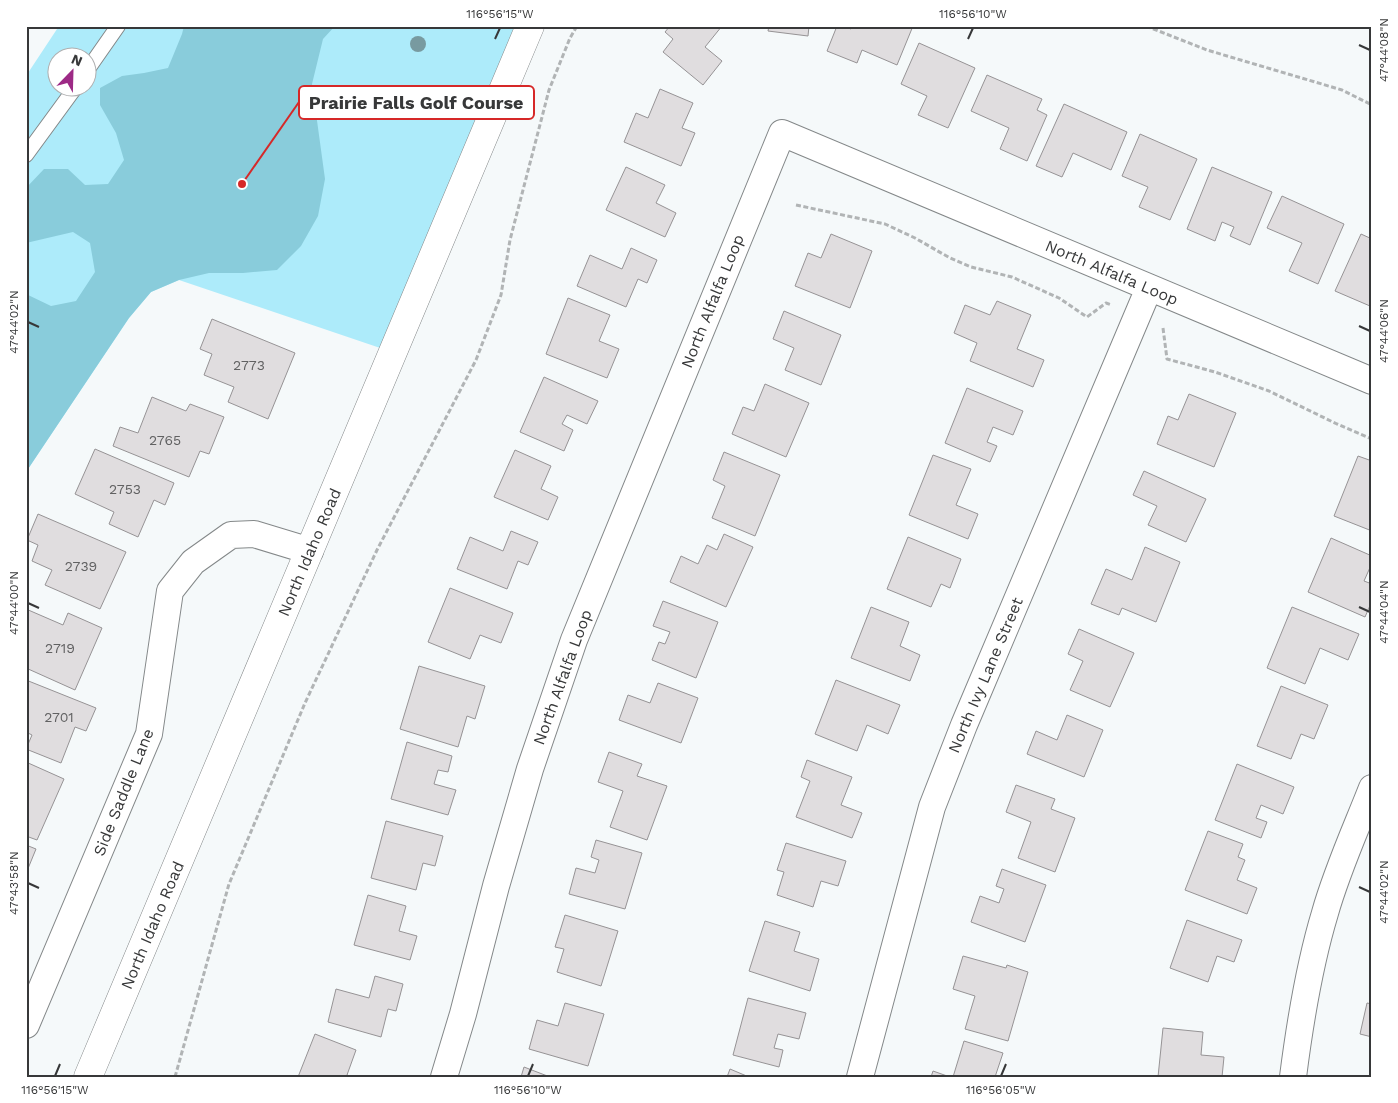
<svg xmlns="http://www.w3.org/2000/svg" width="1398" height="1103" font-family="'Work Sans',sans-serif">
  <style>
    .green { fill: #adebfa; fill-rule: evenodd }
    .water { fill: #89ccdb }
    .building { fill: #e0dddf; stroke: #969395 }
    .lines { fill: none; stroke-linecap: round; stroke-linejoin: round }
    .lane-casing { stroke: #848889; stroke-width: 16 }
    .street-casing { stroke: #848889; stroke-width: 28 }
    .secondary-casing { stroke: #848889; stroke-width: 29 }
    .path { stroke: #b1b4b5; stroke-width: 3; stroke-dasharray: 5 2.5; stroke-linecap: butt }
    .lane { stroke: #fff; stroke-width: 14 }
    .street { stroke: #fff; stroke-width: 26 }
    .secondary { stroke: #fff; stroke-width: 28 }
    .tree { fill: #789aa0 }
    .ticks { fill: none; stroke: #373839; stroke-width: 2 }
    .labels { text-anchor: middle; stroke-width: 4; stroke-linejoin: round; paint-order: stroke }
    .number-label { font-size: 14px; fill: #616162 }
    .street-label { font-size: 16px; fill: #373839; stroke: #fff }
    .leader { fill: none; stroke: #d62828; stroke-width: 2 }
    .callout-dot { fill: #d62828; stroke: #fff; stroke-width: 2 }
    .callout { fill: #fff; stroke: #d62828; stroke-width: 2 }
    .callout-label { font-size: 18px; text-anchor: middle; font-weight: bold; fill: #373839 }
    .neatline { fill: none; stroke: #373839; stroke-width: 2 }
    .ticks-label { font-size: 12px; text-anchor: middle; fill: #373839 }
  </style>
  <rect width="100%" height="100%" fill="#f5f9fa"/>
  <path class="green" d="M 59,26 L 518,26 L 392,352 L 179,280 L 151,292 L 129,318 L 26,472 L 26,76 ZM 58,58 L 88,58 L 88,88 L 58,88 Z"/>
  <path class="water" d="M 184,26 L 335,26 L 323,39 L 312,84 L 325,179 L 318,216 L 301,246 L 277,270 L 243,273 L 209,273 L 179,280 L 151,292 L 129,318 L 26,472 L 26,294 L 51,306 L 76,301 L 95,272 L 90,243 L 73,232 L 26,243 L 26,188 L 44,169 L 68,169 L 85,185 L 108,184 L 124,160 L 116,133 L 100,105 L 100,88 L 122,76 L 144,73 L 168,68 L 182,34 Z"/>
  <path class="building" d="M 670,26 L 722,26 L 705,47 L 722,61 L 703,85 L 663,52 L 673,39 L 665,32 Z
    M 769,26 L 809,26 L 808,36 L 768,31 Z
    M 837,26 L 843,26 L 851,29 L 852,26 L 913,26 L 897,65 L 862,50 L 857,63 L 827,51 Z
    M 919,43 L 975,68 L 948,128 L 918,115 L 927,96 L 901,84 Z
    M 987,75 L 1042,99 L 1037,110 L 1047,115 L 1027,161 L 1000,149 L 1009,128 L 971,111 Z
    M 660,89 L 693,103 L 682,128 L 695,133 L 681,166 L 624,142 L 636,113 L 648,118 Z
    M 1064,104 L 1127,132 L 1111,170 L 1073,153 L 1062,177 L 1036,166 Z
    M 1140,134 L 1197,159 L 1170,220 L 1139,207 L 1148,187 L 1122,176 Z
    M 626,167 L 665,185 L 656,203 L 676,213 L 665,237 L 606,210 Z
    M 1212,167 L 1272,192 L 1250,245 L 1230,236 L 1234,227 L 1222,222 L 1215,241 L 1187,229 Z
    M 1282,196 L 1344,224 L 1318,284 L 1289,271 L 1302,243 L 1267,228 Z
    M 831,234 L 872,251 L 850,308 L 795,286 L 808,253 L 821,258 Z
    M 1361,234 L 1372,239 L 1372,301 L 1370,306 L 1335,291 Z
    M 631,248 L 657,260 L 647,283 L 638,279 L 626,307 L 577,286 L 590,255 L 622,269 Z
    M 568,298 L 610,315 L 599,341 L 619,349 L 607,378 L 546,354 Z
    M 997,301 L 1031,315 L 1017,349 L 1044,360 L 1033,387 L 970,361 L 977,343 L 954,333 L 965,305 L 990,315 Z
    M 784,311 L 841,335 L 821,385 L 785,370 L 794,348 L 773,339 Z
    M 212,319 L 295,353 L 268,419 L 228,402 L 234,387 L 204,375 L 212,354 L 200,349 Z
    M 544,377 L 598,401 L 587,424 L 567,415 L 562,424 L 573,430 L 564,451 L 520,432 Z
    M 765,384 L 809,403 L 786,457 L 732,434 L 743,407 L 754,411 Z
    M 967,388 L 1023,411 L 1013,435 L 993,427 L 987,442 L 997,446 L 990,462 L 945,443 Z
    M 1189,394 L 1236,413 L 1214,467 L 1157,444 L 1168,416 L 1178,420 Z
    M 152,397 L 186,411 L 190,404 L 224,417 L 209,454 L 200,451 L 189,477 L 113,446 L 120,427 L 138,433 Z
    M 95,449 L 174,483 L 165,505 L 154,500 L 138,537 L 109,524 L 114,512 L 75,494 Z
    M 515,450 L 551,466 L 541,489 L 558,497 L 548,520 L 494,497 Z
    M 724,452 L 780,475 L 755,536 L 712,518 L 725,486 L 713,480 Z
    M 933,455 L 971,469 L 956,505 L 978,514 L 968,539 L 909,515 Z
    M 1358,456 L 1372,461 L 1372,531 L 1334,516 Z
    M 1144,471 L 1206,499 L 1186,542 L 1148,525 L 1157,506 L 1133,495 Z
    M 38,514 L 126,552 L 100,609 L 45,585 L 52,570 L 32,561 L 38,545 L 27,540 Z
    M 511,531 L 538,542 L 528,565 L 518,561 L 507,589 L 457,569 L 470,537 L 503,551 Z
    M 724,534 L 753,547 L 726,607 L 670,582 L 681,556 L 698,564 L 707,545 L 717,550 Z
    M 908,537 L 961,559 L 950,588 L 941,584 L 931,607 L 887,589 Z
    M 1331,538 L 1372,556 L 1372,563 L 1364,581 L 1372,584 L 1372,601 L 1365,617 L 1308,592 Z
    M 1145,547 L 1180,562 L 1156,622 L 1122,608 L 1119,615 L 1091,604 L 1106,569 L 1132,580 Z
    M 450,588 L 513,613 L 501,643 L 480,635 L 470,659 L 428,642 Z
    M 663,601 L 718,622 L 696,678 L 652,660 L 659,642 L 665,644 L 670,632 L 653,626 Z
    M 871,607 L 909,622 L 900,646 L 920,655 L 910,681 L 851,658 Z
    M 1292,607 L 1359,634 L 1348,660 L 1320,648 L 1305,684 L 1267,668 Z
    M 26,609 L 63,625 L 68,613 L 102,628 L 75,690 L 26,668 Z
    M 1079,629 L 1134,653 L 1110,707 L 1070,690 L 1083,661 L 1068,654 Z
    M 419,666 L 485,686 L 475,719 L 467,716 L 458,747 L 400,729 Z
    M 26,680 L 96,708 L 86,731 L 75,727 L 61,763 L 26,749 L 32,735 L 26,732 Z
    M 836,680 L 900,705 L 888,734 L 867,725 L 857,751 L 815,734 Z
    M 658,683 L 698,698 L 681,743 L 619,720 L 628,695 L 650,703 Z
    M 1281,686 L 1328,705 L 1314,739 L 1301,734 L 1291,759 L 1257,746 Z
    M 1067,715 L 1103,730 L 1084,777 L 1027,754 L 1036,731 L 1057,740 Z
    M 407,742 L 452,756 L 448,772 L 438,770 L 434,784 L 456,790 L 448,815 L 391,799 Z
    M 609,752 L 642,764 L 637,776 L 667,786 L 647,840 L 610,827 L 623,791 L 598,782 Z
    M 807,760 L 852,777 L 841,805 L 862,813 L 852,838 L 796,817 L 810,781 L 801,777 Z
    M 26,762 L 64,779 L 37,840 L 26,836 Z
    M 1237,764 L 1294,787 L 1283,814 L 1261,805 L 1256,818 L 1267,822 L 1261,838 L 1215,820 Z
    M 1016,785 L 1055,799 L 1051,809 L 1075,818 L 1055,872 L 1018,858 L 1031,822 L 1006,812 Z
    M 386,821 L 443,836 L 435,866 L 423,863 L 416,890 L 371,878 Z
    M 1208,831 L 1243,844 L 1238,857 L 1245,860 L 1237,880 L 1257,888 L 1247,914 L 1185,890 Z
    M 596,840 L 642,853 L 625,909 L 569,894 L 576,868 L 595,873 L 599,860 L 591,857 Z
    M 786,843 L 846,861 L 838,886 L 821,881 L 813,907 L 777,895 L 784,872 L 777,870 Z
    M 26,845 L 36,849 L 27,871 L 26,870 Z
    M 1002,869 L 1046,885 L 1025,942 L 971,922 L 980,896 L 999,903 L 1004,889 L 996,886 Z
    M 368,895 L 406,906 L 399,931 L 417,936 L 410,960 L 354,945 Z
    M 565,915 L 618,931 L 601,986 L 557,972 L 564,949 L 555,947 Z
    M 1187,920 L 1242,940 L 1234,962 L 1217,956 L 1208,982 L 1170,968 Z
    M 765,921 L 800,932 L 794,951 L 819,959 L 810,991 L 749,971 Z
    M 963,956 L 1006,968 L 1007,965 L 1028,972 L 1008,1041 L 965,1029 L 975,996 L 953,989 Z
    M 375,976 L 403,984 L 396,1011 L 388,1009 L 381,1037 L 328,1022 L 336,989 L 369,998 Z
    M 748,998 L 806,1013 L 799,1039 L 778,1034 L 774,1048 L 783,1050 L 779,1067 L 733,1055 Z
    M 565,1003 L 604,1014 L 588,1066 L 529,1049 L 537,1020 L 558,1026 Z
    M 1367,1003 L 1372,1004 L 1372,1037 L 1360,1034 Z
    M 1163,1028 L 1203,1032 L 1201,1055 L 1224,1057 L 1222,1077 L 1158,1077 Z
    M 315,1034 L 356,1050 L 347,1075 L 353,1077 L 298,1077 Z
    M 964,1041 L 1003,1053 L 995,1077 L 953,1077 Z
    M 524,1067 L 550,1077 L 521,1077 Z
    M 730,1069 L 749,1077 L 727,1077 Z
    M 933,1071 L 950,1077 L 931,1077 Z"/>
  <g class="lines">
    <g class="lane-casing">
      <path id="lane" d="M 88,69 L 118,26
        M 26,155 L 75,88"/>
    </g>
    <g class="street-casing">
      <path id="street" d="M 26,1025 L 149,734 L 170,591 L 193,562 L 231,535 L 254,534 L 310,551
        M 444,1077 L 463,1014 L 496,886 L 530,769 L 574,640 L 782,133 L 1372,381
        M 860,1077 L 932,807 L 964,725 L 1149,288
        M 1293,1077 C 1300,1022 1309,966 1325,913 C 1337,870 1356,829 1372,788"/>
    </g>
    <g class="secondary-casing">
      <path id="secondary" d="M 88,1077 L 530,26"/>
    </g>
    <path class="path" d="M 1146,26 L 1207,50 L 1342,90 L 1372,105
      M 796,205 L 885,224 L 915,238 L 950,258 L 971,267 L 1012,277 L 1059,298 L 1087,317 L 1106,303 L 1112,305
      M 1163,328 L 1167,359 L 1215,372 L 1269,391 L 1337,424 L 1372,439
      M 175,1077 L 229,884 L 305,703 L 377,550 L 476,360 L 501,295 L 510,240 L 549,90 L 570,38 L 577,26"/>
    <use href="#lane" class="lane"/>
    <use href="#street" class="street"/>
    <use href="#secondary" class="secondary"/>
  </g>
  <circle class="tree" cx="418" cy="44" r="8"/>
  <path class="ticks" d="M 495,39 L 500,28M 968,39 L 973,28M 1359,45 L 1370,50M 28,322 L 39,327M 1359,326 L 1370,331M 28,603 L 39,608M 1359,607 L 1370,612M 28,883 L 39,888M 1359,887 L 1370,892M 55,1076 L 60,1064M 528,1076 L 533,1064M 1001,1076 L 1006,1064"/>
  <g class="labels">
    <g class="number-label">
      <text x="249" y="370">2773</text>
      <text x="165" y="445">2765</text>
      <text x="125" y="494">2753</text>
      <text x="81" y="571">2739</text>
      <text x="60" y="653">2719</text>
      <text x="59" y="722">2701</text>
    </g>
    <g class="street-label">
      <text transform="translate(1112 272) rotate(23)" y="6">North Alfalfa Loop</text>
      <text transform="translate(712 301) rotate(-68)" y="6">North Alfalfa Loop</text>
      <text transform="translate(309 552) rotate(-67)" y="6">North Idaho Road</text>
      <text transform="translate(985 675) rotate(-67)" y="6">North Ivy Lane Street</text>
      <text transform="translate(562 677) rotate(-70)" y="6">North Alfalfa Loop</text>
      <text transform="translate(123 792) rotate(-68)" y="6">Side Saddle Lane</text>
      <text transform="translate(152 925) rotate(-67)" y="6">North Idaho Road</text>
    </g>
  </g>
  <path class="leader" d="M242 184L299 102"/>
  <circle class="callout-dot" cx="242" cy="184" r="5"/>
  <rect class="callout" x="299" y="86" width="235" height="33" rx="5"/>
  <g class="callout-label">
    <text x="416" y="109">Prairie Falls Golf Course</text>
  </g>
  <rect width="1398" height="1103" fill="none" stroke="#ffffff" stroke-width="55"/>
  <g transform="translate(72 72) rotate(23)"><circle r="24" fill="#ffffff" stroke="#afafb0"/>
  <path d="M0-4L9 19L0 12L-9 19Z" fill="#9d2a86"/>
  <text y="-8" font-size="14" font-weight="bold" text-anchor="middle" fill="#373839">N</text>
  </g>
  <rect x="28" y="28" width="1342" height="1048" class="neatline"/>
  <g class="ticks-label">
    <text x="500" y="18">116°56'15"W</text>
    <text x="973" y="18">116°56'10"W</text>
    <text transform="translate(1384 50) rotate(-90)" y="4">47°44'08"N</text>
    <text transform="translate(14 322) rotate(-90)" y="4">47°44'02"N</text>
    <text transform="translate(1384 331) rotate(-90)" y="4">47°44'06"N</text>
    <text transform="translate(14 603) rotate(-90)" y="4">47°44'00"N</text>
    <text transform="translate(1384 612) rotate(-90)" y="4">47°44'04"N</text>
    <text transform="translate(14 883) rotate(-90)" y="4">47°43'58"N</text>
    <text transform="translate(1384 892) rotate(-90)" y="4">47°44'02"N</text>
    <text x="55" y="1094">116°56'15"W</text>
    <text x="528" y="1094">116°56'10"W</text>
    <text x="1001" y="1094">116°56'05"W</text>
  </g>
</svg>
